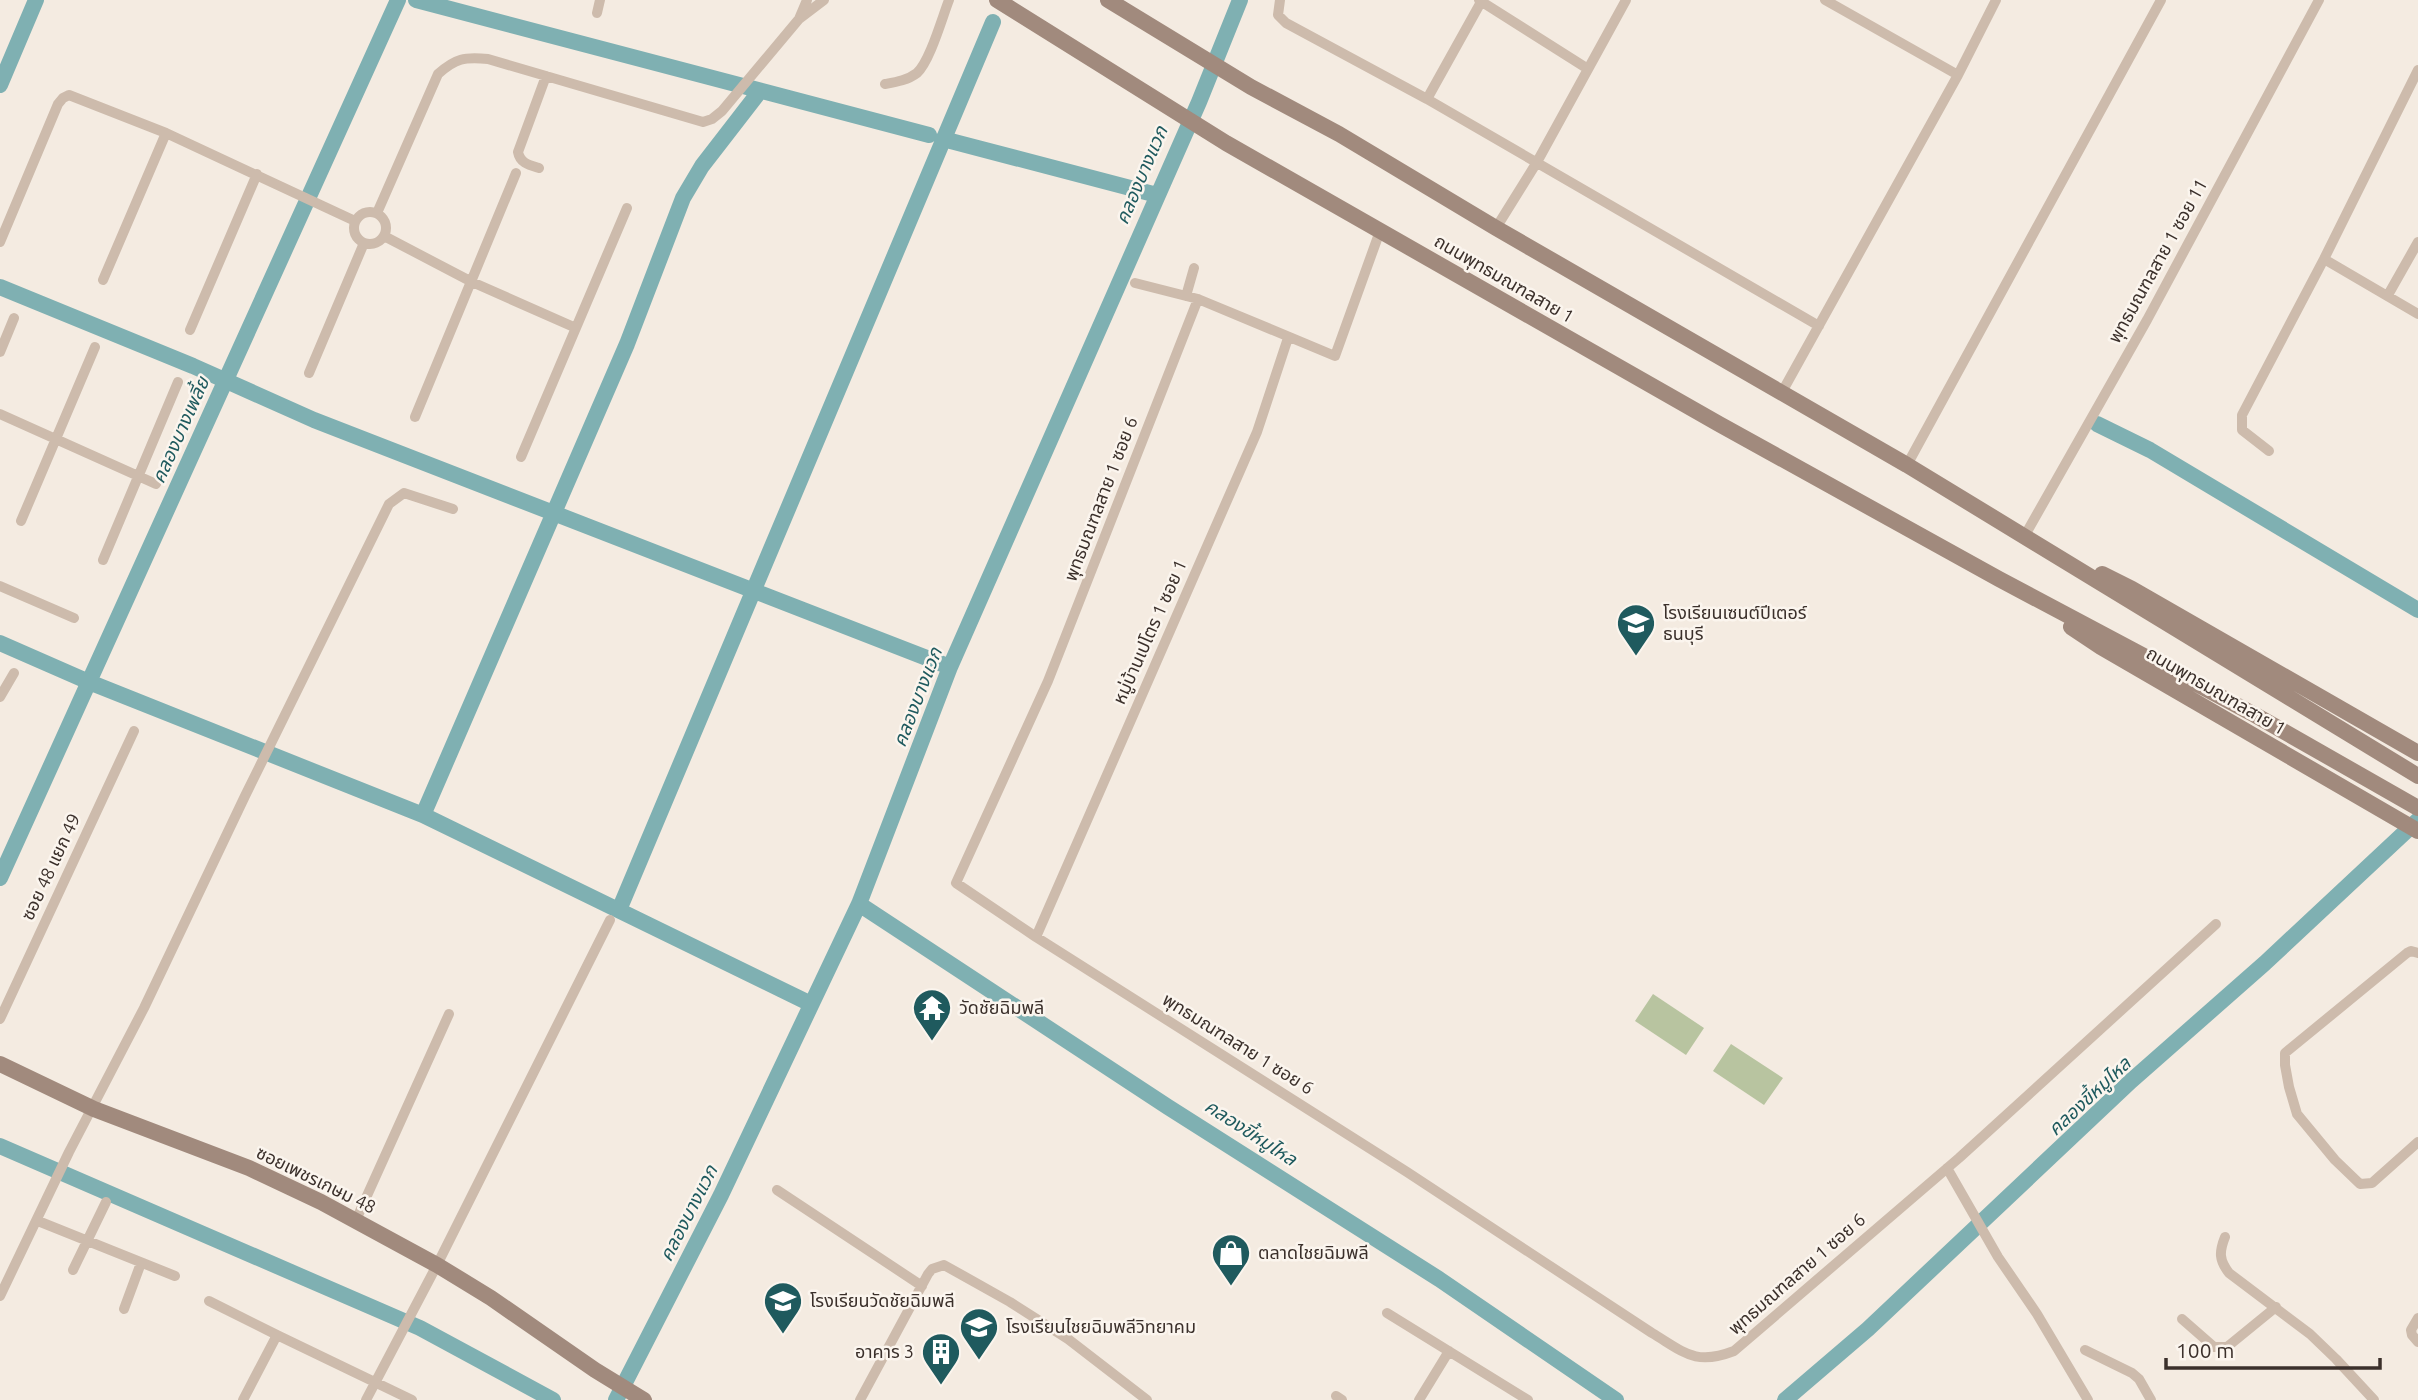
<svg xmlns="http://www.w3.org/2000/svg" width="2418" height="1400" font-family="Ubuntu,'Noto Sans Thai',sans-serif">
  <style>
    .pitch { fill: #b8c4a0 }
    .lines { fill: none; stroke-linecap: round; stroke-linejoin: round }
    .canal { stroke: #7fb0b2; stroke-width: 16 }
    .street { stroke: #cdbbac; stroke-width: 10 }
    .secondary { stroke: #a18a7d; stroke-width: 16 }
    .labels { text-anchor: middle; stroke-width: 5; stroke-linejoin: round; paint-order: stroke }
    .street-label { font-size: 18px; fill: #3b302b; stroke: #fbf5ee }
    .poi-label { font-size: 18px; fill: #3b302b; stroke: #fbf5ee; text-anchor: start }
    .water-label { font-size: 19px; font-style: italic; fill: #1f5a5e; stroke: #fbf5ee }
  </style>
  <rect width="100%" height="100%" fill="#f4ebe1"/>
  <path class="pitch" d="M 1653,994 L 1704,1028 L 1686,1055 L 1635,1021 Z
    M 1731,1044 L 1783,1078 L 1764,1105 L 1713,1071 Z"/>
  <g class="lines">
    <path class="canal" d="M 416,0 L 929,135
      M 0,85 L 36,0
      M 943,139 L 1157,195
      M 0,287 L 193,366 L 314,420 L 950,667
      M 2097,424 L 2150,450 L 2418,610
      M 0,643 L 89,682 L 423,815 L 811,1004
      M 423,815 L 627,344 L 683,198 L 702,166 L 760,91
      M 0,878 L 398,0
      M 859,904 L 1168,1107 L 1439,1279 L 1616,1400
      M 619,910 L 993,22
      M 0,1146 L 420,1328 L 553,1400
      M 616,1400 L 721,1195 L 859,904 L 950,667 L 1199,102 L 1240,0
      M 1785,1400 L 1868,1329 L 2131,1081 L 2265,963 L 2418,820"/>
    <path class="street" d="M 1280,0 L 1278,15 L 1286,23 L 1427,99 L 1819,326
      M 1479,0 L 1588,69
      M 1825,0 L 1958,75
      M 597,13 L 600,0
      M 799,19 L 807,0
      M 885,84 C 896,82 908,80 917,73 C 930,61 942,18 949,0
      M 1427,99 L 1481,2
      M 539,168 C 529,165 520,163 518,152 L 546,76
      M354 228a16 16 0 1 1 32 0a16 16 0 1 1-32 0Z
      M 377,213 L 438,74 C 456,58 464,57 488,59 L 703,122 L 712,119 L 722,111 L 799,19 L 824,0
      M 1496,228 L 1537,162 L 1626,0
      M 384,236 L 472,282 L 576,328
      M 0,242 L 58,104 L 63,98 L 69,95 L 166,133 L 355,221
      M 2324,259 L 2418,314
      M 103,280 L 166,133
      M 1135,283 L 1198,299 L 1335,356 L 1380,231
      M 2388,295 L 2418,242
      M 1186,296 L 1194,268
      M 1198,299 L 1048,681 L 956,883 L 1036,937 L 1407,1172 L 1652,1333 C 1684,1352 1695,1366 1734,1351 L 1959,1158 L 2216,924
      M 190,330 L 257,174
      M 0,352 L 14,318
      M 309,373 L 364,243
      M 1782,392 L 1958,75 L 1996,0
      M 0,414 L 156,484
      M 415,417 L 516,173
      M 2269,451 L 2242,430 L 2242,415 L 2324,259 L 2418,70
      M 521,457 L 627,208
      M 1907,465 L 2161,0
      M 21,521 L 95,347
      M 2024,537 L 2147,320 L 2319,0
      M 103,560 L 178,382
      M 0,586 L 74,618
      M 0,697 L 14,673
      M 1036,937 L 1257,432 L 1288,338
      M 2418,953 L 2411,951 L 2407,953 L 2285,1053 L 2285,1065 L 2289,1087 L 2297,1114 L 2335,1160 L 2360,1184 L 2372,1183 L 2418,1142
      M 0,1019 L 134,731
      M 1947,1168 L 1998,1257 L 2037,1314 L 2088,1400
      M 777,1190 L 922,1286
      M 356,1220 L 449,1014
      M 38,1221 L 175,1276
      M 2225,1237 C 2219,1252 2219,1260 2229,1273 L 2310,1334 L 2336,1359 L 2374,1400
      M 73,1270 L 106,1202
      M 0,1296 L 69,1152 L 144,1008 L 245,796 L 389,504 L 404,493 L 453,509
      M 209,1301 L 277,1335
      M 124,1309 L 141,1263
      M 1387,1313 L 1528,1400
      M 2418,1318 L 2411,1330 L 2412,1335 L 2418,1342
      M 2182,1319 L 2214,1347 L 2227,1347 L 2276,1307
      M 2085,1350 L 2132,1373 L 2139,1379 L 2151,1400
      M 1336,1396 L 1342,1400
      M 243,1400 L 277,1335 L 412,1400
      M 366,1400 L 437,1265 L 610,920
      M 860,1400 L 928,1274 L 932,1269 L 944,1265 L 1010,1302 L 1068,1339 L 1147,1400
      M 1419,1400 L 1449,1351"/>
    <path class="secondary" d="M 997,0 L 1226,143 L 1719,424 L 1999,579 L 2255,715 L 2418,808
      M 1108,0 L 1251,87 L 1339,134 L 1496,228 L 1907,465 L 2418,776
      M 2102,574 L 2132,589 L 2418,753
      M 2071,627 L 2101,647 L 2418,831
      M 0,1064 L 94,1109 L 249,1168 L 321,1202 L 437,1265 L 491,1298 L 595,1370 L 644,1400"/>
  </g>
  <defs>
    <g id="school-pin" transform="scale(2.0125)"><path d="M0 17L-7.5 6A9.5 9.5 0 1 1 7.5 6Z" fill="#1f5a5e" stroke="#fbf5ee"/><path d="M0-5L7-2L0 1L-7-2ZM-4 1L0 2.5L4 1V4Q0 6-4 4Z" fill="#fff"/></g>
    <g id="temple-pin" transform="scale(2.0125)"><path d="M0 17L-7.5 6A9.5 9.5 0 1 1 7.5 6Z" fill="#1f5a5e" stroke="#fbf5ee"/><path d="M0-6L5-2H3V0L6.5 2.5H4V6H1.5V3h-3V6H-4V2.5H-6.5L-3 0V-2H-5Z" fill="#fff"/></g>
    <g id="shop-pin" transform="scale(2.0125)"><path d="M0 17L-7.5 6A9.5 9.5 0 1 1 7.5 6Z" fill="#1f5a5e" stroke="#fbf5ee"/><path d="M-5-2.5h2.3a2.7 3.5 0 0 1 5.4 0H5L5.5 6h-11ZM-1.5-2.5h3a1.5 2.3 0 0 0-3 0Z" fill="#fff"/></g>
    <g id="building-pin" transform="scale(2.0125)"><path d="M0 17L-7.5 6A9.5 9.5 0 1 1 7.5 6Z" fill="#1f5a5e" stroke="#fbf5ee"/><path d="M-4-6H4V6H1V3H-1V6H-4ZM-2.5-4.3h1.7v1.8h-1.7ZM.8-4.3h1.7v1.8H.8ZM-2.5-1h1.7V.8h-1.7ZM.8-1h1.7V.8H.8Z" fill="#fff"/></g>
  </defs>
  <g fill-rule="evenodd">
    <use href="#school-pin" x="1636" y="623"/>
    <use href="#temple-pin" x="932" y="1008"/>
    <use href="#shop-pin" x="1231" y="1253"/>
    <use href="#school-pin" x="783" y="1301"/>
    <use href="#school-pin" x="979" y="1327"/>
    <use href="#building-pin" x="941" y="1352"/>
  </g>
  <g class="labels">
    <g class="street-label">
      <text transform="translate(2158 261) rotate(-61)" y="6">พุทธมณฑลสาย 1 ซอย 11</text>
      <text transform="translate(1504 279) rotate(30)" y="6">ถนนพุทธมณฑลสาย 1</text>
      <text transform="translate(1101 499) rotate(-69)" y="6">พุทธมณฑลสาย 1 ซอย 6</text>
      <text transform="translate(1150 632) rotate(-66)" y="6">หมู่บ้านเปโตร 1 ซอย 1</text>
      <text transform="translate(2216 691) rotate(30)" y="6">ถนนพุทธมณฑลสาย 1</text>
      <text transform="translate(51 867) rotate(-65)" y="6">ซอย 48 แยก 49</text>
      <text transform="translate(1238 1044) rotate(32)" y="6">พุทธมณฑลสาย 1 ซอย 6</text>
      <text transform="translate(316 1180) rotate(26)" y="6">ซอยเพชรเกษม 48</text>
      <text transform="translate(1797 1274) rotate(-41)" y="6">พุทธมณฑลสาย 1 ซอย 6</text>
    </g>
    <g class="poi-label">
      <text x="1663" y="619">โรงเรียนเซนต์ปีเตอร์<tspan x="1663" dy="21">ธนบุรี</tspan></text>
      <text x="959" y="1014">วัดชัยฉิมพลี</text>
      <text x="1258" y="1259">ตลาดไชยฉิมพลี</text>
      <text x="810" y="1307">โรงเรียนวัดชัยฉิมพลี</text>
      <text x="1006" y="1333">โรงเรียนไชยฉิมพลีวิทยาคม</text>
      <text x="914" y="1358" text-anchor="end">อาคาร 3</text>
    </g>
    <g class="water-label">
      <text transform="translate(1141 175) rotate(-67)" y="7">คลองบางแวก</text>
      <text transform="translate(180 430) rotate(-66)" y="7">คลองบางเพลี้ย</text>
      <text transform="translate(917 697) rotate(-69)" y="7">คลองบางแวก</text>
      <text transform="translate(2089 1096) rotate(-43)" y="7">คลองขี้หมูไหล</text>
      <text transform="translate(1251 1132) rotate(33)" y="7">คลองขี้หมูไหล</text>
      <text transform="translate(688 1213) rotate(-63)" y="7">คลองบางแวก</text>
    </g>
  </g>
  <path d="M2166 1358v10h214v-10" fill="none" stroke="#3b302b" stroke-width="3.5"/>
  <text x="2176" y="1358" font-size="21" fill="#3b302b" stroke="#fbf5ee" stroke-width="5" paint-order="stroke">100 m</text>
</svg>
